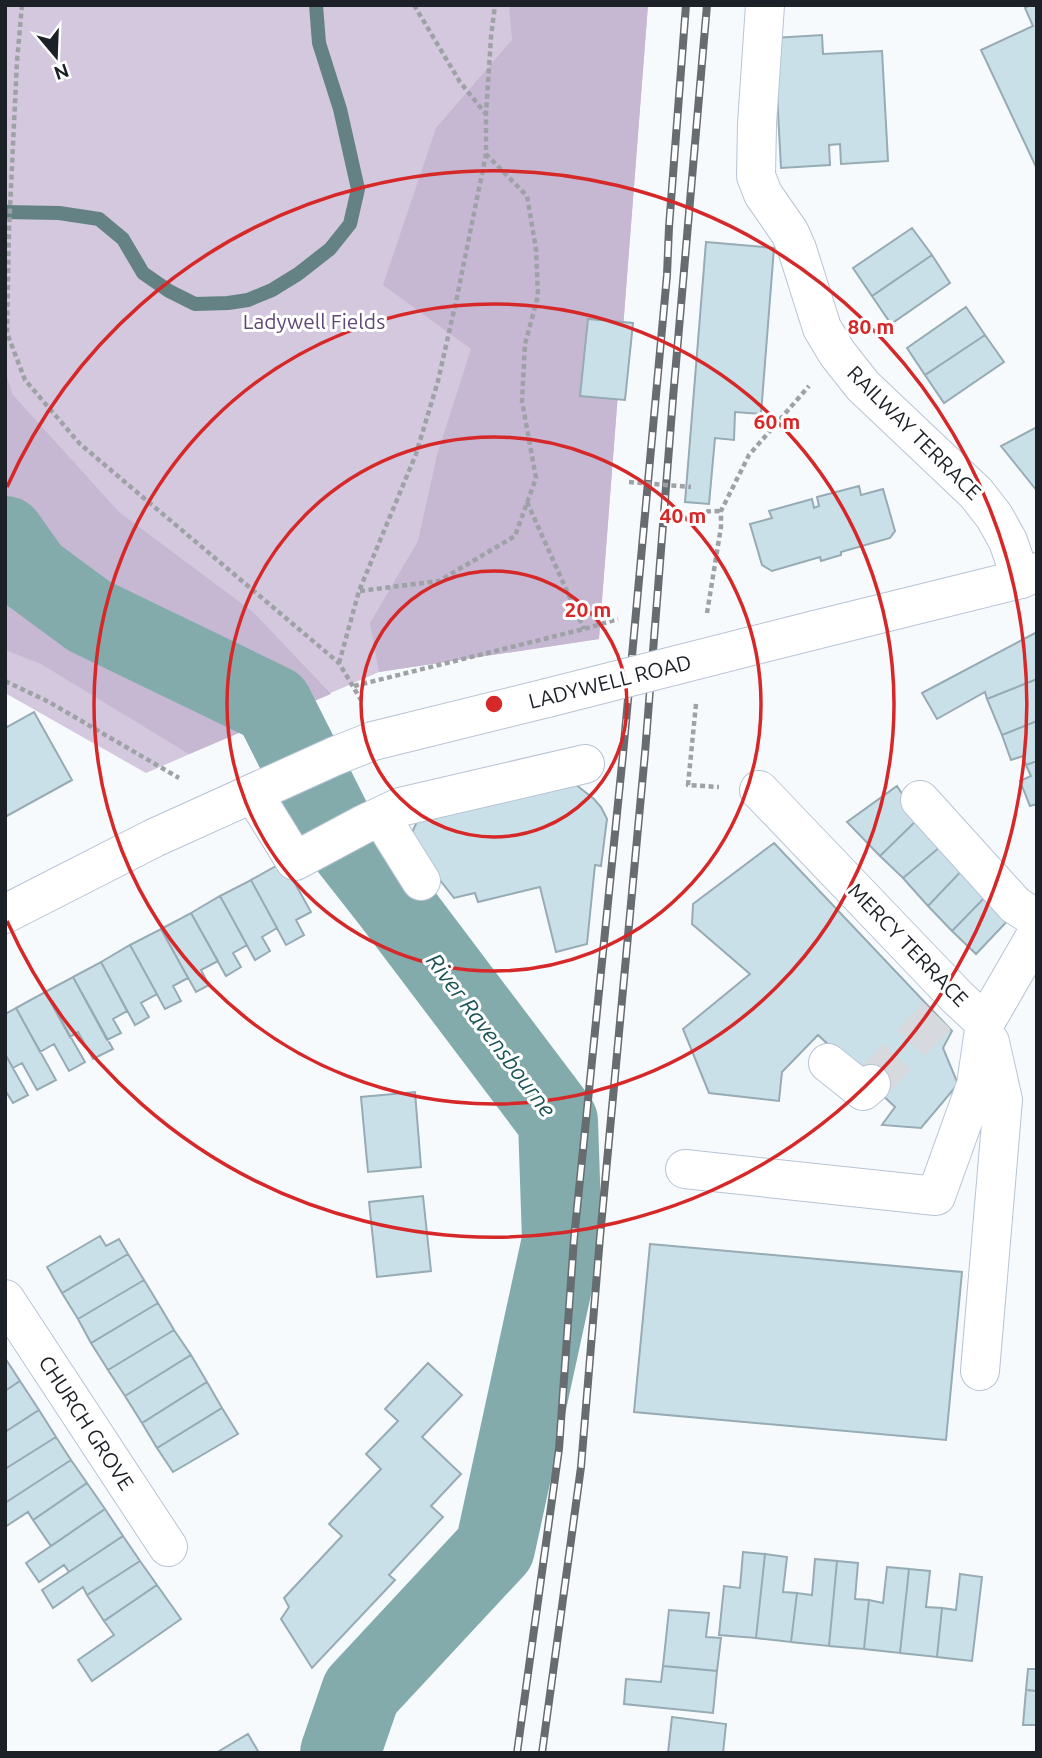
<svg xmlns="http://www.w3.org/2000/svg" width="1042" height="1758" font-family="Ubuntu,sans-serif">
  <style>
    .green { fill: #d3c8de }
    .forest { fill: #c6b7d3 }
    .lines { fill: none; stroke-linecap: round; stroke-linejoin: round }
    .stream { stroke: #648284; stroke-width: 14 }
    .river { stroke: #83abac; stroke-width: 80 }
    .building { fill: #cae0e9; stroke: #96abb4; stroke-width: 2 }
    .minor-tunnel { stroke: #d6d9dd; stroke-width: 38; stroke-dasharray: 38 19; stroke-linecap: butt }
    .minor-casing { stroke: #b7c4d4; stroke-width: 40 }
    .major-casing { stroke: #b7c4d4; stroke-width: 40 }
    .path { stroke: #9ea2a6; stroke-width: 4.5; stroke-dasharray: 5 3.5; stroke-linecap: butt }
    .minor { stroke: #fff; stroke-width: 38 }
    .major { stroke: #fff; stroke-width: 38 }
    .rail-casing { stroke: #676c71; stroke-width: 8 }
    .rail { stroke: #fff; stroke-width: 5; stroke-dasharray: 16; stroke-linecap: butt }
    .major-bridge-casing { stroke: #b7c4d4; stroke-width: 40; stroke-linecap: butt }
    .path-bridge { stroke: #9ea2a6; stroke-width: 4.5; stroke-dasharray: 5 3.5; stroke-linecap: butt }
    .major-bridge { stroke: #fff; stroke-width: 38 }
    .ring { fill: none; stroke: #d62828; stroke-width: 3.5 }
    .labels { text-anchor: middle; stroke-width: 6; stroke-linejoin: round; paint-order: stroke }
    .park-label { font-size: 21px; fill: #5f4873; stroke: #fff }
    .street-label { font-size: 21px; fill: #1c2127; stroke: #fff }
    .water-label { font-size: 23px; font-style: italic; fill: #1b5457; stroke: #fff }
    .centre { fill: #d62828; stroke: #fff; stroke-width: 3.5 }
    .ring-label { font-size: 21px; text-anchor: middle; font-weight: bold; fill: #d62828; stroke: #fff; stroke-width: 6; stroke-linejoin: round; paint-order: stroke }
  </style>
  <rect width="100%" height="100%" fill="#f7fafd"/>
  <path class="green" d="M 5,5 L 648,5 L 599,639 L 379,672 L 146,773 L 5,693 Z"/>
  <path class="forest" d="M 509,5 L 648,5 L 599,639 L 379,672 L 370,623 L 418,541 L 437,455 L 471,349 L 383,285 L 436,128 L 512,40 Z
    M 5,371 L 13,395 L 119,512 L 253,612 L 331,694 L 189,754 L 41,664 L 5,650 Z"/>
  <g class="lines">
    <path class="stream" d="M 5,212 L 59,213 L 99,219 L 123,239 L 143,273 L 169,291 L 195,304 L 228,303 L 248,300 L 272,290 L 298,274 L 330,249 L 350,224 L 358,189 L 340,109 L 319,43 L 316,5"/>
    <path class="river" d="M 5,536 L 32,574 L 89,616 L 273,705 L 336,830 L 391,900 L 558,1121 L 562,1240 L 495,1548 L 361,1692 L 340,1753"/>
  </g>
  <path class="building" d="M 1030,5 L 1037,5 L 1037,169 L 981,50 L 1033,26 L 1025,8 Z
    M 822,35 L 823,54 L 882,51 L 888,161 L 841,164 L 840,144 L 829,145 L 830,165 L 781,168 L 774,38 Z
    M 912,228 L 932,255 L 872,296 L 853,268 Z
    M 706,242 L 774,248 L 761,414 L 735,412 L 734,440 L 715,438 L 709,504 L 685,502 Z
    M 932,255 L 950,283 L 891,324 L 872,296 Z
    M 966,307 L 985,335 L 925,375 L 907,348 Z
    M 588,319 L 633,323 L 625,400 L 580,396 Z
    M 985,335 L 1004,362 L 944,403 L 925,375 Z
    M 1037,427 L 1037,491 L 1001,446 Z
    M 859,486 L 861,495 L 883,489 L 895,531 L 890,538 L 841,552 L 841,555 L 821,561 L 820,557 L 772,571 L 762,565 L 750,524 L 772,518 L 769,511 L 812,499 L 814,508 L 819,506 L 817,497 Z
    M 1037,632 L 1037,679 L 987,699 L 985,692 L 937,719 L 922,693 Z
    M 1037,679 L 1037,721 L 1002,735 L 987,699 Z
    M 34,712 L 72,780 L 5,817 L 5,728 Z
    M 1037,721 L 1037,761 L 1026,765 L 1023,756 L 1011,760 L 1002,735 Z
    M 1037,761 L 1037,804 L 1030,806 L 1020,781 L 1031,776 L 1026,765 Z
    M 575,784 L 594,799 L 601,807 L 607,819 L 601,866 L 595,865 L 587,944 L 556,952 L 540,887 L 478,902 L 475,893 L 454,898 L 418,852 L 412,841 L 413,830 L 417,822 Z
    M 897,786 L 906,800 L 922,815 L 880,856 L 847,822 Z
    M 922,815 L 946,842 L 903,878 L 880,856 Z
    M 946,842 L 968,864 L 928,906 L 903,878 Z
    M 774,843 L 952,1031 L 943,1048 L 958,1084 L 921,1128 L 882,1125 L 895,1107 L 818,1035 L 782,1072 L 779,1101 L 709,1093 L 683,1029 L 750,974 L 692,924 L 693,904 Z
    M 283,862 L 311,912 L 296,920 L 304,935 L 286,945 L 251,880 Z
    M 968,864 L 993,889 L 952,931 L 928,906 Z
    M 251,880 L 277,928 L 262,937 L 270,951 L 255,960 L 220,896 Z
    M 993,889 L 1015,913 L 976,954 L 952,931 Z
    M 220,896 L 247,945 L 233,953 L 241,967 L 226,976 L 191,913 Z
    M 191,913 L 218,961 L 201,970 L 209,985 L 196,992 L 161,929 Z
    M 161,929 L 188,978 L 173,986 L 181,1001 L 165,1009 L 130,945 Z
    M 130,945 L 157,994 L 141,1003 L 149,1017 L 135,1025 L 101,962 Z
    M 101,962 L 127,1011 L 113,1019 L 121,1033 L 107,1040 L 73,977 Z
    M 73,977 L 113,1049 L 93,1059 L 78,1032 L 70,1037 L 45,992 Z
    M 45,992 L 85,1062 L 69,1071 L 54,1044 L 40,1052 L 16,1008 Z
    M 16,1008 L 56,1080 L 37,1090 L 22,1063 L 13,1068 L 5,1054 L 5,1014 Z
    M 5,1054 L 28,1095 L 13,1103 L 5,1090 Z
    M 415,1092 L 421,1167 L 368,1172 L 361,1097 Z
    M 423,1196 L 431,1271 L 377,1277 L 369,1202 Z
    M 100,1236 L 106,1246 L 119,1239 L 128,1254 L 62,1293 L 47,1267 Z
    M 650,1244 L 962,1272 L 946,1440 L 634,1412 Z
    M 128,1254 L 144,1280 L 78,1319 L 62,1293 Z
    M 144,1280 L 158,1303 L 91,1343 L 78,1319 Z
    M 158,1303 L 174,1330 L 108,1370 L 91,1343 Z
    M 174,1330 L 191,1355 L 125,1396 L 108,1370 Z
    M 191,1355 L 207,1382 L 142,1423 L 125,1396 Z
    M 5,1358 L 20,1381 L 5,1391 Z
    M 428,1363 L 462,1395 L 422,1437 L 461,1474 L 431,1506 L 443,1517 L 389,1575 L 395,1580 L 312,1668 L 281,1619 L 289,1607 L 284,1598 L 342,1536 L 329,1524 L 381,1469 L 366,1454 L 398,1421 L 385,1409 Z
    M 20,1381 L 39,1410 L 5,1432 L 5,1391 Z
    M 207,1382 L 222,1408 L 157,1448 L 142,1423 Z
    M 222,1408 L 238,1434 L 173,1472 L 157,1448 Z
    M 39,1410 L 56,1437 L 5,1469 L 5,1432 Z
    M 56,1437 L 71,1460 L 5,1503 L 5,1469 Z
    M 71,1460 L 87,1483 L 33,1520 L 28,1512 L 5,1527 L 5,1503 Z
    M 87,1483 L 105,1509 L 51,1546 L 33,1520 Z
    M 105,1509 L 123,1536 L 69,1572 L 64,1565 L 39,1582 L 26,1563 Z
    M 123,1536 L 140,1561 L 87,1595 L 83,1587 L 53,1608 L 42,1590 Z
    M 743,1552 L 765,1554 L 756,1638 L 719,1635 L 724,1586 L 740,1588 Z
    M 765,1554 L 787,1557 L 783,1592 L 797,1593 L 791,1642 L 756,1638 Z
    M 815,1559 L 837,1561 L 829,1646 L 791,1642 L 797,1593 L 812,1595 Z
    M 140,1561 L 157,1585 L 104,1621 L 87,1595 Z
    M 837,1561 L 858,1563 L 855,1599 L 869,1600 L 864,1649 L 829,1646 Z
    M 887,1567 L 909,1569 L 900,1653 L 864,1649 L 869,1600 L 883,1603 Z
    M 909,1569 L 930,1571 L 926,1607 L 942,1608 L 937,1657 L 900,1653 Z
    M 960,1574 L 982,1577 L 972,1661 L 937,1657 L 942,1608 L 956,1610 Z
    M 157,1585 L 181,1619 L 92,1681 L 78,1660 L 114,1635 L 104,1621 Z
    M 669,1610 L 709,1613 L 706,1637 L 721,1638 L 717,1671 L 663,1666 Z
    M 663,1666 L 717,1671 L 713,1713 L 624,1704 L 626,1679 L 661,1682 Z
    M 1028,1669 L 1037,1669 L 1037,1691 L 1026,1690 Z
    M 1026,1690 L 1037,1691 L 1037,1725 L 1023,1725 Z
    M 672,1717 L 726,1724 L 723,1753 L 668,1753 Z
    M 248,1734 L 259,1753 L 216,1753 Z"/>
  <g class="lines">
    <path class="minor-tunnel" d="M 871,1084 L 938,1015"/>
    <g class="minor-casing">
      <path id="minor" d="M 765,5 L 757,124 L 756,176 L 763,194 L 790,233 L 797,249 L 822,328 L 837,353 L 863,386 L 976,493 L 994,516 L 1008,541 L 1021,579
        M 759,790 L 957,997 L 985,1023
        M 253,793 L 295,861 L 364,824 L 400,807 L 585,764
        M 920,800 L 1015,905 L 1037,919
        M 381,817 L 421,881
        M 828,1063 L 863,1091 L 871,1084
        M 685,1169 L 936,1196 L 976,1085 L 985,1023 L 1037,933
        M 5,1299 L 168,1547
        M 980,1371 L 1003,1100 L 990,1042"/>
    </g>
    <g class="major-casing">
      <path id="major" d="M 815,630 L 1021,579 L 1037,572
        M 5,914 L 154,838 L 335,756 L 373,741 L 547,698"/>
    </g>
    <path class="path" d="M 22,5 L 17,61 L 9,230 L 7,333 L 25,380 L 80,444 L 339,663 L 361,700
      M 414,5 L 460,82 L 485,113
      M 527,502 L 584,629
      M 689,512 L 721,511
      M 360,591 L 439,581 L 515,536 L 536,478 L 522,401 L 525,344 L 538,296 L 536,249 L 527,196 L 486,154
      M 707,613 L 721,527 L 721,511 L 749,455 L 809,386
      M 339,663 L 359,591 L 416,454 L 438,381 L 457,297 L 486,154 L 486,114 L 491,37 L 495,5
      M 5,681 L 49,702 L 179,778
      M 354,686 L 584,629 L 618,619
      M 696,704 L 688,785 L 719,787"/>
    <use href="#minor" class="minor"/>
    <use href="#major" class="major"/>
    <g class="rail-casing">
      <path id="rail" d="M 517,1753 L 559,1449 L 574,1239 L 623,754 L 667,275 L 669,227 L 686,5
        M 542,1753 L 581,1467 L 600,1237 L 645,753 L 673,398 L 707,5"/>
    </g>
    <use href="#rail" class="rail"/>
    <g class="major-bridge-casing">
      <path id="major-bridge" d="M 547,698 L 815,630"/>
    </g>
    <path class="path-bridge" d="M 629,482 L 691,487"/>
    <use href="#major-bridge" class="major-bridge"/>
  </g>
  <g class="ring">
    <circle cx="494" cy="704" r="133"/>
    <circle cx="494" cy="704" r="267"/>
    <circle cx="494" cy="704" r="400"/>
    <path d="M7 487A533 533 0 1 1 7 921"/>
  </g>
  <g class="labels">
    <g class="park-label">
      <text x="314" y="329">Ladywell Fields</text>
    </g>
    <g class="street-label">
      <text transform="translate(914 433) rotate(45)" y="7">RAILWAY TERRACE</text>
      <text transform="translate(610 682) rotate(-14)" y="7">LADYWELL ROAD</text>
      <text transform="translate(908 945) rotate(46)" y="7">MERCY TERRACE</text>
      <text transform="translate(86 1423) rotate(57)" y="7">CHURCH GROVE</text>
    </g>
    <g class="water-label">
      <text transform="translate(491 1035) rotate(53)" y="8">River Ravensbourne</text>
    </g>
  </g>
  <circle cx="494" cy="704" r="10" class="centre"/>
  <g class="ring-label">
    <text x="871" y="334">80 m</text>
    <text x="777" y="429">60 m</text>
    <text x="683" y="523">40 m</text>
    <text x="588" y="617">20 m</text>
  </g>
  <rect width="1042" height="1758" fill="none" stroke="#1c2127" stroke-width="14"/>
  <g transform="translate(56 56) rotate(161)" stroke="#ffffff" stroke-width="5" paint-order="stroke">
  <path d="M0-5L12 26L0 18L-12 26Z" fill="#1c2127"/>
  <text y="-10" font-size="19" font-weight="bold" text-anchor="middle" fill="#1c2127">N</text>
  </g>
</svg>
